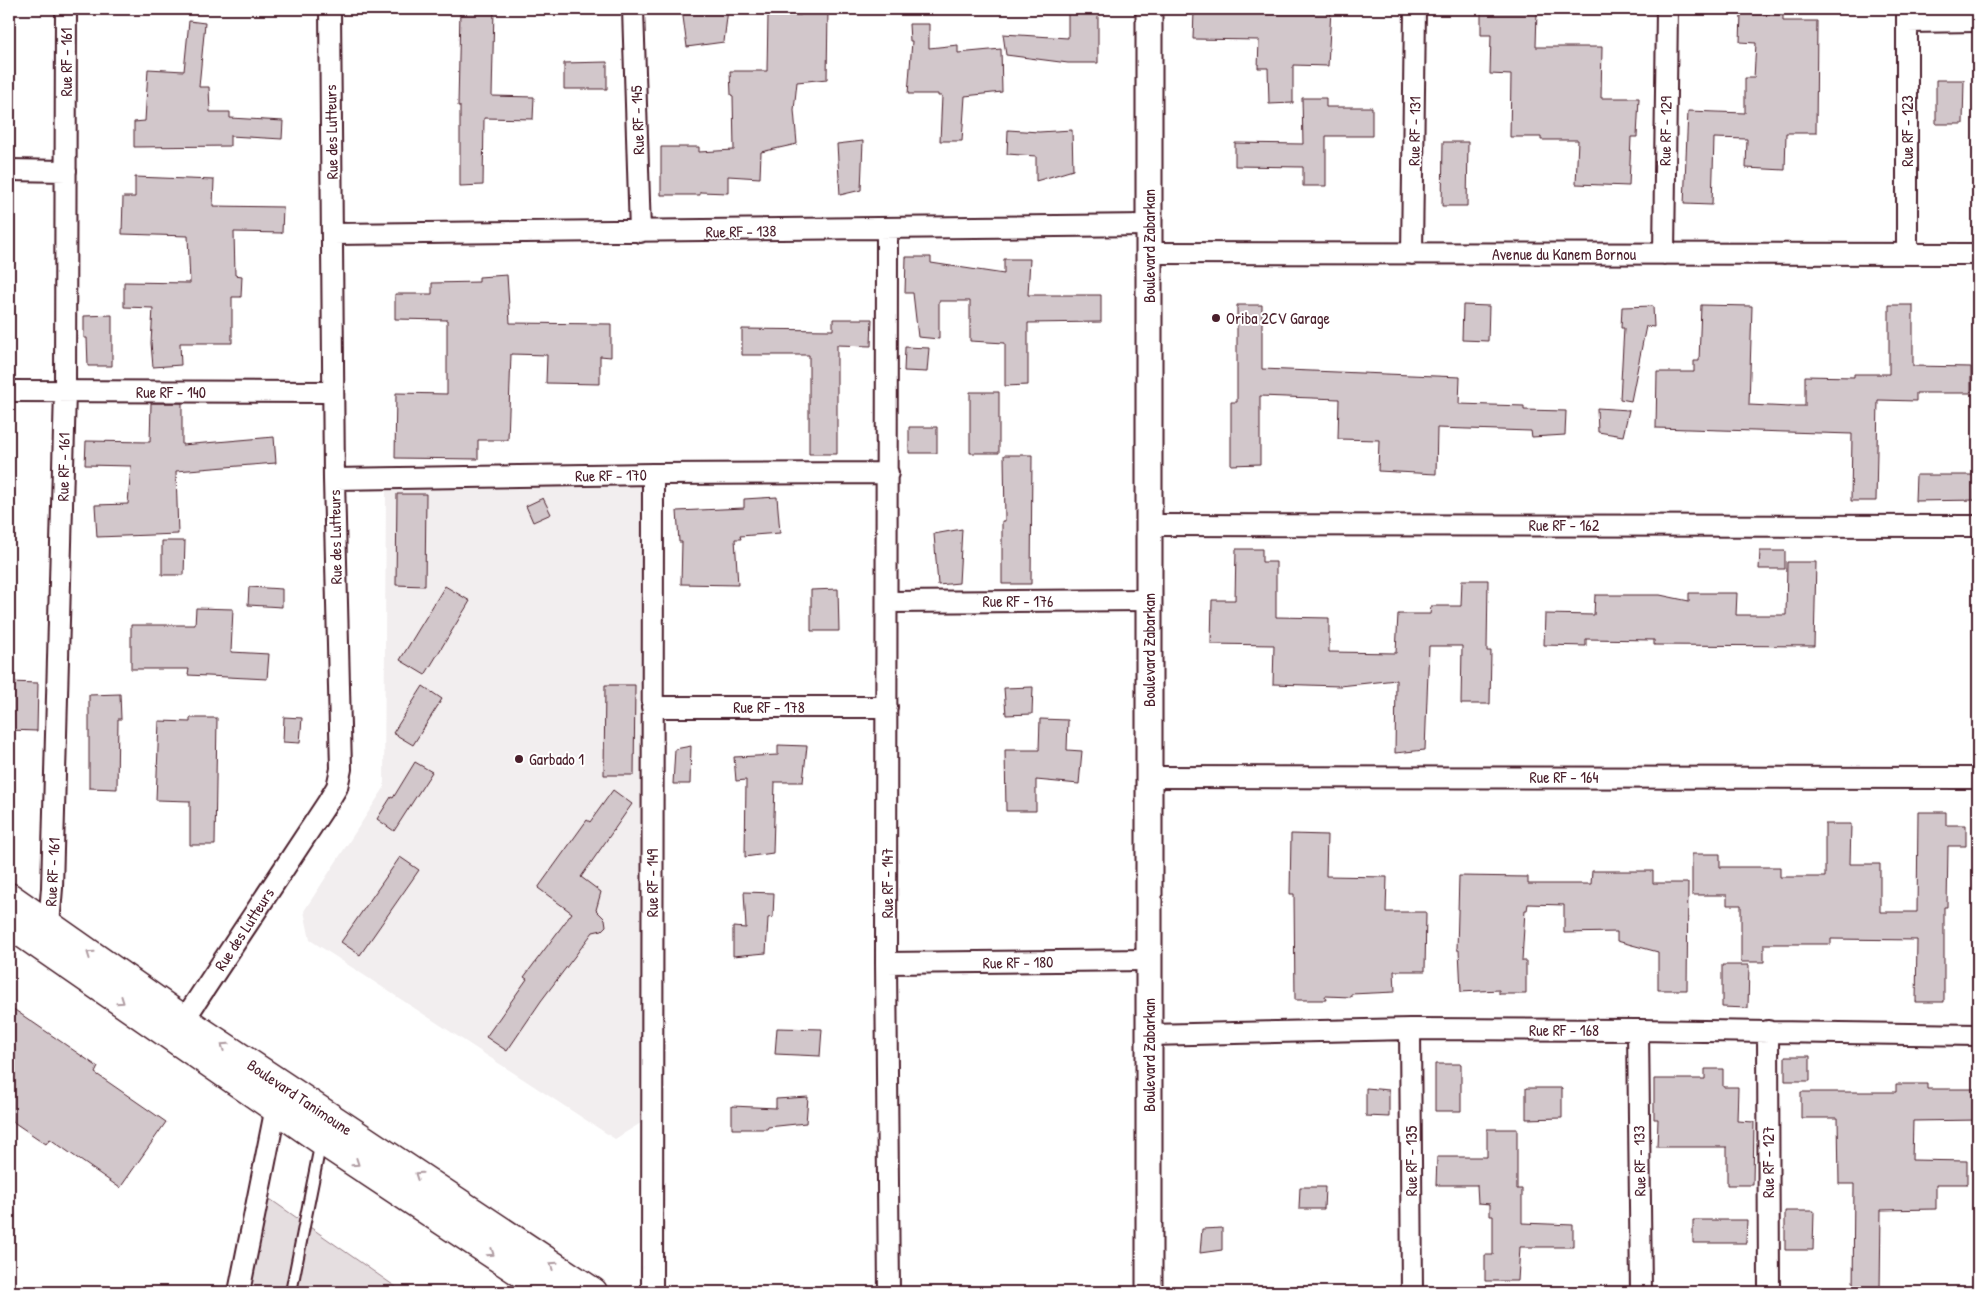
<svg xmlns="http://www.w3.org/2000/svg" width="1987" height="1301" font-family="'Patrick Hand',sans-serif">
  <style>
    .built { fill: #f2eeef }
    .green { fill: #e5dee0; stroke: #987e86 }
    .building { fill: #d2c7cb; stroke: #4a1f2b }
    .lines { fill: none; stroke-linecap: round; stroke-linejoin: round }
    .service-casing { stroke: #4a1f2b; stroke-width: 14 }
    .minor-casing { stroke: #4a1f2b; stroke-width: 24 }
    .tertiary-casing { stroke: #4a1f2b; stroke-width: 29 }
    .primary-casing { stroke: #4a1f2b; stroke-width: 31 }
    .service { stroke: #fff; stroke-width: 10 }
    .minor { stroke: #fff; stroke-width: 20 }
    .tertiary { stroke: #fff; stroke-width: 25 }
    .primary { stroke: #fff; stroke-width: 28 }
    .oneway { stroke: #ae9aa0 }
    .poi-dot { fill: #4a1f2b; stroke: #fff; stroke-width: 2 }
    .labels { text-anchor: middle; stroke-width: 4; stroke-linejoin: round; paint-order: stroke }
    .street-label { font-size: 16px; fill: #4a1f2b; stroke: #fff }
    .poi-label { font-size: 16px; fill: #4a1f2b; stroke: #fff; text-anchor: start }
  </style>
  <rect width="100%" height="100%" fill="#fff"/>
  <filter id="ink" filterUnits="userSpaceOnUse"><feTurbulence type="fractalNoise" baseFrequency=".02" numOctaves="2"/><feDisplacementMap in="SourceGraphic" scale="10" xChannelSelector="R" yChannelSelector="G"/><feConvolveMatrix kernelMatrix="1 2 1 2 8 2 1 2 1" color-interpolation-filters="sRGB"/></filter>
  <g filter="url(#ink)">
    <path class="built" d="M 645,483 L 644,1121 L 615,1139 L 310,940 L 304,911 L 384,788 L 386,487 Z"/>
    <path class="green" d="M 267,1197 L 403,1292 L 249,1292 Z"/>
    <path class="building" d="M 460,9 L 494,9 L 492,96 L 534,97 L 533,119 L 484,118 L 483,185 L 460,186 L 460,106 L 458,106 Z
      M 682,9 L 728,9 L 724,42 L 687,47 Z
      M 800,9 L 828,9 L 827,79 L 797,82 L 794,110 L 797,144 L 761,152 L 760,178 L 728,176 L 728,193 L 700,192 L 700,195 L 661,195 L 661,147 L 699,147 L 699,152 L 734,150 L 733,96 L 731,95 L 730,71 L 767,71 L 768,15 L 801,15 Z
      M 1068,9 L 1098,9 L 1098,63 L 1068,63 L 1006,55 L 1003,34 L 1068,38 Z
      M 1295,9 L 1331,9 L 1328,66 L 1293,65 L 1293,103 L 1269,104 L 1268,68 L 1258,68 L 1259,40 L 1193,39 L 1194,11 L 1295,12 Z
      M 1481,9 L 1537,10 L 1536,47 L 1602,47 L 1601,98 L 1639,98 L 1637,137 L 1631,137 L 1629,186 L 1576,184 L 1578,140 L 1541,140 L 1541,137 L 1510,137 L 1511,75 L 1490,74 L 1491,35 L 1481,35 Z
      M 1741,14 L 1783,15 L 1783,21 L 1817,21 L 1816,133 L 1786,133 L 1785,170 L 1746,168 L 1747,139 L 1714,138 L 1712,205 L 1684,204 L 1688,111 L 1745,113 L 1745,78 L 1754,78 L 1756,43 L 1740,42 Z
      M 189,21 L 205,23 L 199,87 L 209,87 L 210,112 L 230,112 L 230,118 L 283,121 L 282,139 L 230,136 L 230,146 L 134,147 L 134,122 L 145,121 L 148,69 L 184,71 Z
      M 909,24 L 929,24 L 929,48 L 958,45 L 958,53 L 1001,49 L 1002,92 L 965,96 L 962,141 L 940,141 L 942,96 L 938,96 L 938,94 L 908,94 L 912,41 L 910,41 Z
      M 607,62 L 607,89 L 564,89 L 564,63 Z
      M 1936,80 L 1964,80 L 1963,124 L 1936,124 Z
      M 1302,98 L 1326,98 L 1326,107 L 1372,107 L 1372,136 L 1326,136 L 1326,186 L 1303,186 L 1303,167 L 1235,166 L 1235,143 L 1303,144 Z
      M 1008,130 L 1039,132 L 1072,130 L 1073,170 L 1036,181 L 1036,156 L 1007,154 Z
      M 863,141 L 861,190 L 840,195 L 837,144 Z
      M 1443,142 L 1468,142 L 1467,206 L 1442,206 Z
      M 135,177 L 214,180 L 213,206 L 283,207 L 282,233 L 234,232 L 235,275 L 242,276 L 241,297 L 232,297 L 232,343 L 180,343 L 181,365 L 153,367 L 151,343 L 153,308 L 124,307 L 124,282 L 190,283 L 188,236 L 122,234 L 123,197 L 135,197 Z
      M 906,257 L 931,257 L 931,263 L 1004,274 L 1004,259 L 1030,259 L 1028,295 L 1101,295 L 1101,322 L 1028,323 L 1028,385 L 1005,386 L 1005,343 L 970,341 L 970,301 L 939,301 L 939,339 L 918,337 L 913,293 L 905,293 Z
      M 507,275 L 510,323 L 611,324 L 611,357 L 600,356 L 600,384 L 546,383 L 547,355 L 511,354 L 508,440 L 478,440 L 478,459 L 395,458 L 396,393 L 447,394 L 447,320 L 395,319 L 395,294 L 432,294 L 432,283 L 479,282 L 479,277 Z
      M 1237,305 L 1262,305 L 1262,369 L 1460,377 L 1459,404 L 1524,406 L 1524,410 L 1566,411 L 1565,435 L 1532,437 L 1531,431 L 1437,428 L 1436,474 L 1378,471 L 1379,440 L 1338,439 L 1339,399 L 1260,396 L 1260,464 L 1231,465 L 1231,402 L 1237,402 Z
      M 1463,305 L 1489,306 L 1488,341 L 1462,340 Z
      M 1701,305 L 1752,306 L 1749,405 L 1790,407 L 1790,406 L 1805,406 L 1805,376 L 1854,377 L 1854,374 L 1889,374 L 1889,305 L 1913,305 L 1913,366 L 1971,367 L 1971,393 L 1916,393 L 1916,401 L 1878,400 L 1876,501 L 1851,501 L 1852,434 L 1656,428 L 1657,372 L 1694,372 L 1694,361 L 1699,361 Z
      M 1653,306 L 1654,327 L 1646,326 L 1631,401 L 1620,399 L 1624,328 L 1621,328 L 1622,307 Z
      M 112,315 L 112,366 L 88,366 L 87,338 L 84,338 L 84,316 Z
      M 833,319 L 872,319 L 871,346 L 837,345 L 837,454 L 809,454 L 809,355 L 742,355 L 742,329 L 833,330 Z
      M 905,347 L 929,348 L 927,372 L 904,371 Z
      M 970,392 L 999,392 L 999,453 L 970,453 Z
      M 151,403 L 182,403 L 182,445 L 274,437 L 276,463 L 176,471 L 178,534 L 97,537 L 95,505 L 128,504 L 131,466 L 85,465 L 86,441 L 150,442 Z
      M 1597,408 L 1629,410 L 1623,436 L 1598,432 Z
      M 909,427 L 937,427 L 937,453 L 909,453 Z
      M 1004,455 L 1032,455 L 1031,584 L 1002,584 L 1002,521 L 1005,521 Z
      M 1916,475 L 1978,475 L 1978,500 L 1915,501 Z
      M 397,494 L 426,494 L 425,586 L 396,585 Z
      M 777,497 L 780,533 L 740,536 L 741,539 L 735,539 L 738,585 L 681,584 L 682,542 L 679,542 L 677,511 L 744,508 L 744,499 Z
      M 543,498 L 551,514 L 533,522 L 526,506 Z
      M 962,529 L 959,583 L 938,585 L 934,534 Z
      M 162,541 L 185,541 L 184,575 L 162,575 Z
      M 1236,549 L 1262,549 L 1262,562 L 1276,562 L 1276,617 L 1329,618 L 1329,652 L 1396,653 L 1398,614 L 1430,614 L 1431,606 L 1461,606 L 1462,580 L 1488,580 L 1487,651 L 1491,651 L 1490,704 L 1461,704 L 1462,646 L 1429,646 L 1425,750 L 1395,753 L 1396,680 L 1340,686 L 1273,684 L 1274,645 L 1211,644 L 1212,600 L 1235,600 Z
      M 1760,551 L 1785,551 L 1785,569 L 1759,569 Z
      M 1787,562 L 1816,562 L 1814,646 L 1654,645 L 1654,640 L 1586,639 L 1586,646 L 1544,645 L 1545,614 L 1594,615 L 1595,595 L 1660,595 L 1689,601 L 1689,593 L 1737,593 L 1736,615 L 1786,615 Z
      M 445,586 L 470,601 L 425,675 L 400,660 Z
      M 249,587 L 282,589 L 282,607 L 248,605 Z
      M 838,589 L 839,631 L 811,631 L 811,590 Z
      M 196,608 L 233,609 L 231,652 L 269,654 L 267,679 L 188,675 L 189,669 L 131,669 L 131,625 L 195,625 Z
      M 9,682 L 38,683 L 37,731 L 9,730 Z
      M 605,685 L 635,685 L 634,775 L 604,775 Z
      M 423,686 L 442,699 L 413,745 L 393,733 Z
      M 1033,687 L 1032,714 L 1006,715 L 1004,688 Z
      M 120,694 L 121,719 L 118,719 L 117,789 L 89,788 L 89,695 Z
      M 284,717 L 302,718 L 300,743 L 283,742 Z
      M 190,718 L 217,718 L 215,845 L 190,845 L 190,801 L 156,800 L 159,721 L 190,722 Z
      M 1040,719 L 1068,720 L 1067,750 L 1082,751 L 1079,784 L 1036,780 L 1036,811 L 1006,811 L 1005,750 L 1039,750 Z
      M 778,745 L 807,746 L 803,782 L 775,782 L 773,853 L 745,857 L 746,780 L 736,781 L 734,757 L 778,755 Z
      M 691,746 L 690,784 L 673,784 L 675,749 Z
      M 415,762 L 432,772 L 394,831 L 377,819 L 391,797 L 393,798 Z
      M 613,790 L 632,804 L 581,877 L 601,892 L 596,910 L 605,919 L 606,926 L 602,930 L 593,932 L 541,1001 L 507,1051 L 486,1037 L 527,979 L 524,977 L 572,913 L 538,888 L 587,820 L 590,822 Z
      M 1918,812 L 1946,812 L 1946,825 L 1966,825 L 1966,846 L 1948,846 L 1947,907 L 1944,907 L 1944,1002 L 1916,1002 L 1917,940 L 1831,939 L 1831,944 L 1764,944 L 1764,962 L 1741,962 L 1741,905 L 1727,905 L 1727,895 L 1692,895 L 1692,854 L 1720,854 L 1720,867 L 1780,867 L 1780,877 L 1825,877 L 1825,824 L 1851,824 L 1850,864 L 1880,864 L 1880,912 L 1917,912 Z
      M 1291,834 L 1327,835 L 1326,876 L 1387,877 L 1386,912 L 1426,912 L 1425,971 L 1394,971 L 1395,992 L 1351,994 L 1351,997 L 1325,996 L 1326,1000 L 1295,1000 L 1294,894 L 1290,894 Z
      M 400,857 L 419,870 L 360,955 L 341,942 Z
      M 1592,871 L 1653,871 L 1653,883 L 1688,883 L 1687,990 L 1658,990 L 1658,952 L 1617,941 L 1617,932 L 1564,933 L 1564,905 L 1528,904 L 1527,910 L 1525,910 L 1522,961 L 1526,961 L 1526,994 L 1499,994 L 1499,990 L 1461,992 L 1459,950 L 1457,950 L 1459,876 L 1528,877 L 1528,884 L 1591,884 Z
      M 744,892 L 774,893 L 773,917 L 768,918 L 766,953 L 733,956 L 733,927 L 746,928 Z
      M 1722,965 L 1749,965 L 1748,1008 L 1722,1007 Z
      M 9,1006 L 98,1067 L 95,1073 L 166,1122 L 120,1188 L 50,1139 L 46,1144 L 9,1119 Z
      M 777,1028 L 822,1029 L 820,1056 L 775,1054 Z
      M 1785,1056 L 1810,1056 L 1810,1081 L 1785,1081 Z
      M 1435,1064 L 1461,1064 L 1461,1111 L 1435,1111 Z
      M 1705,1069 L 1723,1069 L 1723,1087 L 1738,1087 L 1737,1121 L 1754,1122 L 1753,1185 L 1727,1185 L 1727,1147 L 1657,1147 L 1658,1119 L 1654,1119 L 1654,1079 L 1705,1079 Z
      M 1896,1084 L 1927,1084 L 1927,1089 L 1978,1089 L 1978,1120 L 1913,1121 L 1912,1160 L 1967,1161 L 1967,1184 L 1936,1184 L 1936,1209 L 1881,1210 L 1880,1292 L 1853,1292 L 1854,1184 L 1839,1184 L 1838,1118 L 1801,1118 L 1801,1092 L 1896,1092 Z
      M 1366,1088 L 1389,1090 L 1389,1117 L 1366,1116 Z
      M 1526,1088 L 1562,1088 L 1562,1118 L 1526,1119 Z
      M 808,1097 L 806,1123 L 768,1127 L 767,1129 L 732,1129 L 732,1106 L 776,1108 L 776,1099 Z
      M 1487,1129 L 1517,1129 L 1517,1189 L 1522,1189 L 1522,1223 L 1573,1225 L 1573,1247 L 1520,1247 L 1518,1281 L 1485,1281 L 1485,1255 L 1493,1255 L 1493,1216 L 1490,1216 L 1490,1204 L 1478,1203 L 1477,1185 L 1436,1185 L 1437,1157 L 1487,1157 Z
      M 1300,1187 L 1325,1187 L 1324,1209 L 1299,1209 Z
      M 1785,1211 L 1814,1211 L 1813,1250 L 1785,1250 Z
      M 1693,1220 L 1747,1220 L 1746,1243 L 1693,1243 Z
      M 1222,1228 L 1222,1250 L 1200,1253 L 1202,1229 Z"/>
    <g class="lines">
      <g class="service-casing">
        <path id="service" d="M 291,1292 L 321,1141"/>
      </g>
      <g class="minor-casing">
        <path id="minor" d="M 633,9 L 640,232
          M 1907,9 L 1907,254
          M 1907,22 L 1978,21
          M 9,170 L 66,171
          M 887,229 L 886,963 L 889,1292
          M 333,234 L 1149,225
          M 1149,253 L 1978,254
          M 1412,254 L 1415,9
          M 1664,254 L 1667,9
          M 9,391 L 332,392
          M 334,479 L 653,474 L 888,473
          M 1149,525 L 1978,526
          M 888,602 L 1149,600
          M 652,707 L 887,707
          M 1149,777 L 1978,778
          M 49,925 L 52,888 L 65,391 L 66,9
          M 886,963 L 1149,960
          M 184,1020 L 328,802 L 337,787 L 341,769 L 334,479 L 330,9
          M 1410,1029 L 1412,1292
          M 1638,1030 L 1641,1292
          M 1768,1031 L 1769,1292
          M 1149,1035 L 1410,1029 L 1638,1030 L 1978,1035
          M 239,1292 L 276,1107
          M 652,1292 L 653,474"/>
      </g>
      <g class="tertiary-casing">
        <path id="tertiary" d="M 1149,9 L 1149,1292"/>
      </g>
      <g class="primary-casing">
        <path id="primary" d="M 9,897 L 184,1020 L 593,1292
          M 9,924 L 321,1140 L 550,1292"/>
      </g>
      <use href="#service" class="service"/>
      <use href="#minor" class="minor"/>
      <use href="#tertiary" class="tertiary"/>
      <use href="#primary" class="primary"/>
    </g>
    <defs><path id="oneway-chevron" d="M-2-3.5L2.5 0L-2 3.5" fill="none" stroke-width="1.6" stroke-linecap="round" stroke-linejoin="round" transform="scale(1.25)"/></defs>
    <g class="oneway">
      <use href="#oneway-chevron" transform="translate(90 954) rotate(-145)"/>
      <use href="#oneway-chevron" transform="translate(121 1001) rotate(35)"/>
      <use href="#oneway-chevron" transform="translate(224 1046) rotate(-146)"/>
      <use href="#oneway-chevron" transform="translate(356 1163) rotate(34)"/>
      <use href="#oneway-chevron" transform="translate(418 1175) rotate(-146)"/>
      <use href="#oneway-chevron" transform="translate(491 1253) rotate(34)"/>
      <use href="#oneway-chevron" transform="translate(553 1265) rotate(-146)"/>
    </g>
  </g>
  <g class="poi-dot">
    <circle cx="1216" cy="318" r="5"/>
    <circle cx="519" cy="759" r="5"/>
  </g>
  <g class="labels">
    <g class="street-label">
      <text transform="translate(66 62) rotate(-90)" y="6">Rue RF - 161</text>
      <text transform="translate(637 120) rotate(-92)" y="6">Rue RF - 145</text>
      <text transform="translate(1414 131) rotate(-89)" y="6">Rue RF - 131</text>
      <text transform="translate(1665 131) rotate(-89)" y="6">Rue RF - 129</text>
      <text transform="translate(1907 131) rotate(-90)" y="6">Rue RF - 123</text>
      <text transform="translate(331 132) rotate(-91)" y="6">Rue des Lutteurs</text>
      <text transform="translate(741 231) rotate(-1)" y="6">Rue RF - 138</text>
      <text transform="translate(1149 246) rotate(-90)" y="6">Boulevard Zabarkan</text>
      <text x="1564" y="260">Avenue du Kanem Bornou</text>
      <text x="171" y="398">Rue RF - 140</text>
      <text transform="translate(63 467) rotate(-89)" y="6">Rue RF - 161</text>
      <text transform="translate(611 475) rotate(-1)" y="6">Rue RF - 170</text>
      <text x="1564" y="531">Rue RF - 162</text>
      <text transform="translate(335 537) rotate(-91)" y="6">Rue des Lutteurs</text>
      <text x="1018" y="607">Rue RF - 176</text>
      <text transform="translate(1149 650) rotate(-90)" y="6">Boulevard Zabarkan</text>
      <text x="769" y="713">Rue RF - 178</text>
      <text x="1564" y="783">Rue RF - 164</text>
      <text transform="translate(52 872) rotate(-87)" y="6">Rue RF - 161</text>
      <text transform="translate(652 883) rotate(-90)" y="6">Rue RF - 149</text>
      <text transform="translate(887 883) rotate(-90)" y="6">Rue RF - 147</text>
      <text transform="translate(244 929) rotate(-57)" y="6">Rue des Lutteurs</text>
      <text transform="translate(1018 962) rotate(-1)" y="6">Rue RF - 180</text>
      <text x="1564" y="1036">Rue RF - 168</text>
      <text transform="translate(1149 1055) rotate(-90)" y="6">Boulevard Zabarkan</text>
      <text transform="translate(300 1097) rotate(34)" y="6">Boulevard Tanimoune</text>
      <text transform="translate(1411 1161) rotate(-90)" y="6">Rue RF - 135</text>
      <text transform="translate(1639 1161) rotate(-91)" y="6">Rue RF - 133</text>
      <text transform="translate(1768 1162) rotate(-90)" y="6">Rue RF - 127</text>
    </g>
    <g class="poi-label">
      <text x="1226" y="324">Oriba 2CV Garage</text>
      <text x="529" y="765">Garbado 1</text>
    </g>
  </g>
  <rect width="1987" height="1301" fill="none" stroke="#fff" stroke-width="30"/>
  <rect x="15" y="15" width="1957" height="1271" fill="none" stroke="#4a1f2b" stroke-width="2" filter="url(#ink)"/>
</svg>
